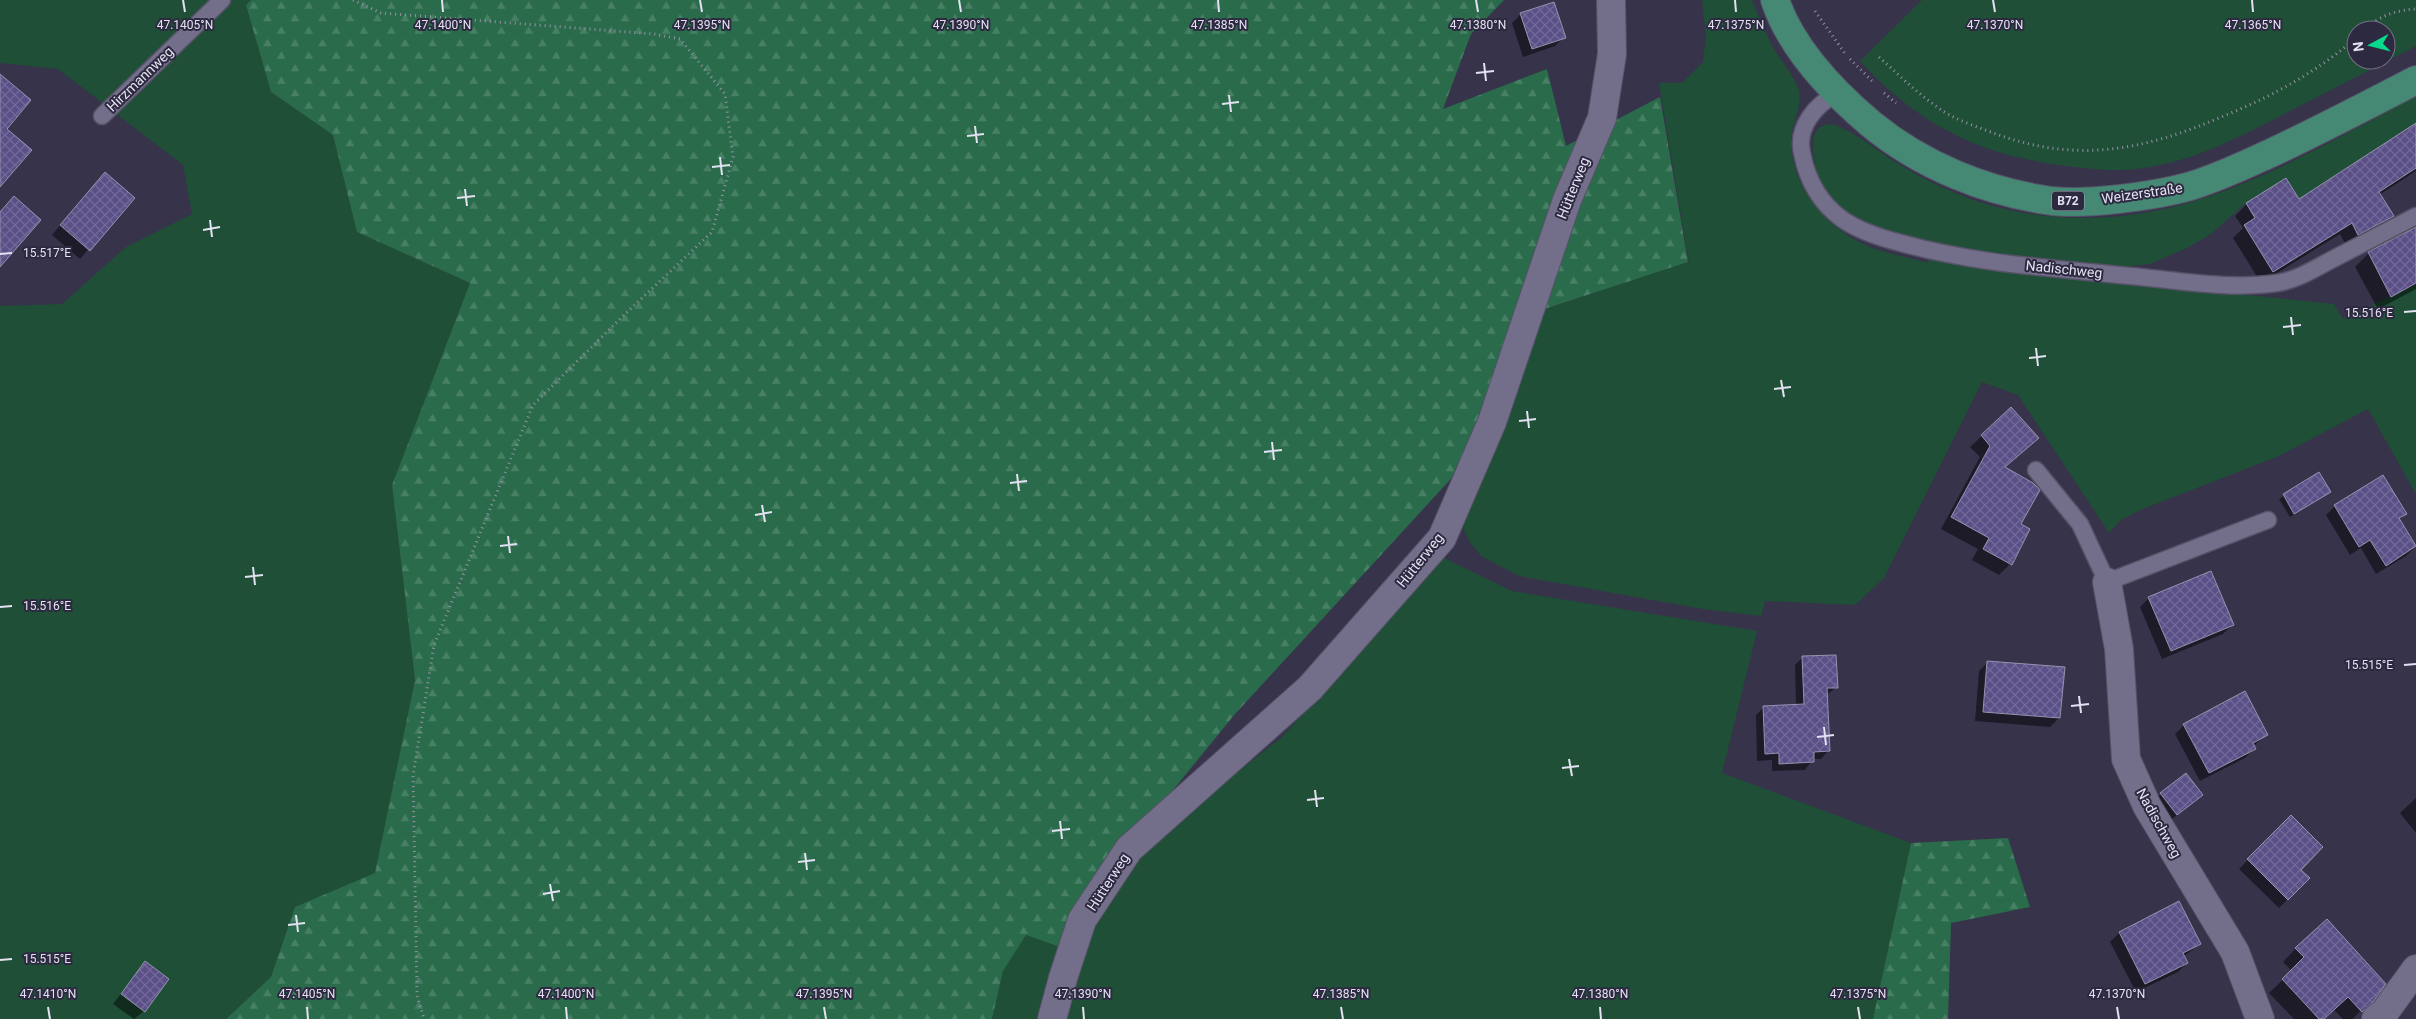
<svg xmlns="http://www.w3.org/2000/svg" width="2416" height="1019" font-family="Roboto,sans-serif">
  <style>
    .grass { fill: #1f4f37; fill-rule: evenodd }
    .forest { fill: url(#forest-firs) }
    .shadow { fill: #0007 }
    .building { fill: url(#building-cross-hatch); stroke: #9692af }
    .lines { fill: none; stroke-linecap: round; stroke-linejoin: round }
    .service-casing { stroke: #555267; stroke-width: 19 }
    .minor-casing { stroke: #555267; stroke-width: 30 }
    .primary-casing { stroke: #555267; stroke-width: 30 }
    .path { stroke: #9592a6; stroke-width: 3; stroke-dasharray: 1 4; stroke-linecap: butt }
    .service { stroke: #736f8b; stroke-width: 16 }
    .minor { stroke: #736f8b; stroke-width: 28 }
    .primary { stroke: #458874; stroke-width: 28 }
    .ticks { fill: none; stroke: #e4e2f2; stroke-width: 2 }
    .labels { text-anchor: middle; stroke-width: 4; stroke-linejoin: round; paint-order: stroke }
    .shield { fill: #2d2940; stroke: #adaabd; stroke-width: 1 }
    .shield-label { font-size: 12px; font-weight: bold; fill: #e4e2f2 }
    .street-label { font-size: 14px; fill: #e4e2f2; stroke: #2d2940 }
    .ticks-label { font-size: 12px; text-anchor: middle; fill: #e4e2f2; stroke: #2d2940; stroke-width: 4; stroke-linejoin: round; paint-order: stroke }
  </style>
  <defs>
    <pattern id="forest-firs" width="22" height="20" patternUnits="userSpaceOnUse" patternTransform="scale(1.25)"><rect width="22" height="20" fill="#296b4a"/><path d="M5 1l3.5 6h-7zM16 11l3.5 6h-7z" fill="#488065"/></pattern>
    <pattern id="building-cross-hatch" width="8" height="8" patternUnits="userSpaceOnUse" patternTransform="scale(1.25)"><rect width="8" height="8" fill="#5a5087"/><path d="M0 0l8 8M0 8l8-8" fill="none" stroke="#726998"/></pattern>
  </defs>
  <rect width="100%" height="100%" fill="#37334b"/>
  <path class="grass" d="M 0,0 L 251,0 L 246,5 L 271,92 L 333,135 L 357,232 L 470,283 L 392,485 L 415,680 L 375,874 L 295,907 L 271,977 L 226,1019 L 0,1019 L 0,306 L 62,304 L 126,247 L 192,214 L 183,165 L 58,69 L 0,63 Z
    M 1702,0 L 1752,0 C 1759,16 1765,33 1774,49 C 1780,60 1797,79 1799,91 C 1803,108 1790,126 1791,143 C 1793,188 1823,224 1863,244 C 1882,253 1907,257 1929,263 L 1926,257 L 2026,272 L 2334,304 L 2343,319 L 2416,284 L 2416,494 L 2368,409 L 2279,456 L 2140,510 L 2120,521 L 2109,533 L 2018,395 L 1982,382 L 1884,578 L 1855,605 L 1765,601 L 1761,616 L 1703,609 L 1519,576 L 1481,556 L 1469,541 L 1464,530 L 1465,508 L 1536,312 L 1688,262 L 1689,264 L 1659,83 L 1682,83 L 1703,62 L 1706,36 Z
    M 1922,0 L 2416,0 L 2416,46 C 2374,68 2331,90 2288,112 C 2247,133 2205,156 2160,165 C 2124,173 2102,170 2066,166 C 1979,155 1920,126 1860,61 ZM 2356,30 L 2386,30 L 2386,60 L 2356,60 Z
    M 2416,97 L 2416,125 L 2415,124 L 2299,199 L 2286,179 L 2246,203 L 2211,234 L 2187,248 L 2150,264 L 2120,267 C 2043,260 1915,256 1850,214 C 1832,203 1819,186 1815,165 C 1813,153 1809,135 1821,127 C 1826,123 1834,124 1840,127 C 1860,136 1878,151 1897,163 C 1937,188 1983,207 2030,214 C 2180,236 2289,162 2416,97 Z
    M 1438,555 L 1512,591 L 1757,631 L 1722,773 L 1911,843 L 1873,1019 L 1065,1019 L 1101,907 L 1135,851 L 1281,738 L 1336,678 Z
    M 1026,934 L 1066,949 L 1048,1019 L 992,1019 L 1003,971 Z"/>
  <path class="forest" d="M 251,0 L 1504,0 L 1471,34 L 1443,109 L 1547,69 L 1566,146 L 1660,97 L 1688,262 L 1514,319 L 1459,470 L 1235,714 L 1116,860 L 1066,949 L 1026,935 L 1003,971 L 992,1019 L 226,1019 L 271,977 L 295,907 L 375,873 L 415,680 L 392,485 L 470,283 L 357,232 L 333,135 L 271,92 L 246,5 Z
    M 2008,838 L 2030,907 L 1951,923 L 1948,1019 L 1873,1019 L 1911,843 Z"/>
  <path class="shadow" d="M 1521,14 L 1564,37 L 1555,46 L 1523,57 L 1512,23 Z
    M 2416,127 L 2416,171 L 2379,195 L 2392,216 L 2381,228 L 2346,245 L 2340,234 L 2261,283 L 2233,238 L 2243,228 L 2235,216 L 2247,204 L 2299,201 Z
    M 96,183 L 133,198 L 80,259 L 52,235 Z
    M 2416,227 L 2416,289 L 2378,309 L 2355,267 L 2369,253 Z
    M 2011,409 L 2037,438 L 2004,468 L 2019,525 L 2010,564 L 1999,575 L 1972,560 L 1978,549 L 1941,529 L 1980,457 L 1970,447 Z
    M 2319,474 L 2329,492 L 2290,517 L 2279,499 Z
    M 2335,506 L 2405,514 L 2399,520 L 2415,547 L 2406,556 L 2376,574 L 2361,548 L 2350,555 L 2326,515 Z
    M 2149,598 L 2232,625 L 2223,634 L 2162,659 L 2140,607 Z
    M 1802,658 L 1837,687 L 1826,695 L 1828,751 L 1821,759 L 1813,759 L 1805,770 L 1772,771 L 1772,760 L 1757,761 L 1756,715 L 1764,707 L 1796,706 L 1795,665 Z
    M 1988,662 L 2059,718 L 2050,727 L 1975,721 L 1979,671 Z
    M 2184,725 L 2266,735 L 2253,746 L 2254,749 L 2245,758 L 2200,781 L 2175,734 Z
    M 2185,775 L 2197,799 L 2172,819 L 2156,798 Z
    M 2416,798 L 2416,833 L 2400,813 Z
    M 2291,816 L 2300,870 L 2308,878 L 2279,908 L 2239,869 Z
    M 2179,902 L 2200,944 L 2183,957 L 2187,963 L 2178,972 L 2136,992 L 2110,942 L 2119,933 Z
    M 2296,948 L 2384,984 L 2353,1019 L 2343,1019 L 2334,1010 L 2324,1019 L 2294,1019 L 2269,993 L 2292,971 L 2283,962 Z
    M 145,963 L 144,1011 L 134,1019 L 113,1004 Z"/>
  <path class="building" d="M 1554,2 L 1566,38 L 1532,49 L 1520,13 Z
    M 0,74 L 31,100 L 7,129 L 32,150 L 0,187 Z
    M 2416,123 L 2416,168 L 2379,192 L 2394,216 L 2358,235 L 2352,223 L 2273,272 L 2244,225 L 2255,218 L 2246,203 L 2286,178 L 2299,199 Z
    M 105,172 L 135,198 L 90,251 L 60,225 Z
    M 14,196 L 41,220 L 0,267 L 0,212 Z
    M 2416,227 L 2416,283 L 2391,297 L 2368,252 Z
    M 2011,407 L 2039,438 L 2005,467 L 2033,483 L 2040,490 L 2021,524 L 2030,529 L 2012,565 L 1983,549 L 1989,538 L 1951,517 L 1990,446 L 1981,435 Z
    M 2319,472 L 2331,492 L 2294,514 L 2283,494 Z
    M 2383,475 L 2407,514 L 2399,518 L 2416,546 L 2386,566 L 2370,540 L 2359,547 L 2334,505 Z
    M 2211,571 L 2234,625 L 2171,651 L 2148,597 Z
    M 1836,655 L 1838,688 L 1827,688 L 1830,751 L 1814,752 L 1814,762 L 1779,764 L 1779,753 L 1765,754 L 1763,706 L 1804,704 L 1802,656 Z
    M 1987,661 L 2065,667 L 2060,718 L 1983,712 Z
    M 2245,691 L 2268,735 L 2253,743 L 2256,749 L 2209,773 L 2183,724 Z
    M 2186,773 L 2203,795 L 2177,815 L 2160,793 Z
    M 2291,815 L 2323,847 L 2301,870 L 2310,878 L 2288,900 L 2247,859 Z
    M 2179,901 L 2201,944 L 2183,953 L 2188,963 L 2145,984 L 2119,932 Z
    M 2327,919 L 2386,984 L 2373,1002 L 2362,1012 L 2348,997 L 2324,1019 L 2319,1019 L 2282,979 L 2304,957 L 2295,948 Z
    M 145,961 L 169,979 L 145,1012 L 121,994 Z"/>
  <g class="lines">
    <g class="service-casing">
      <path id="service" d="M 1838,93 C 1816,104 1796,127 1802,153 C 1807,179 1820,203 1842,219 C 1859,231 1881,238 1901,243 C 1975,264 2053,268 2130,276 C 2177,280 2229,290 2277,283 C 2298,280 2317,267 2335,258 C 2362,244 2389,230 2416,216
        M 102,116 L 222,0
        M 2036,470 L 2080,524 L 2107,582 L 2268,520"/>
    </g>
    <g class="minor-casing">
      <path id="minor" d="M 2107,582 L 2119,649 L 2126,759 L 2147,806 L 2235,952 L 2260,1019
        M 1052,1019 L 1063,978 L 1082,920 L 1129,849 L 1310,688 L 1442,538 L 1492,422 L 1567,200 L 1602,118 L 1612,54 L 1611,0
        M 2376,1019 L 2384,1013 L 2416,969"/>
    </g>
    <g class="primary-casing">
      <path id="primary" d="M 1775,0 C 1791,48 1832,91 1871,124 C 1922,166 1987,192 2052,201 C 2087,205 2154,196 2187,187 C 2216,179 2244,165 2271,153 C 2320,130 2368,105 2416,80"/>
    </g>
    <path class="path" d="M 353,0 L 381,13 L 654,34 L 680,39 L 725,94 L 733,157 L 712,232 L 624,315 L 533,405 L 434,645 L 413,776 L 417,995 L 424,1019
      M 1815,11 L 1846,55
      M 2364,30 C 2378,16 2397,10 2416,9
      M 1879,57 C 1899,75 1918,94 1940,109 C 1954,119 1972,125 1988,131 C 2075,165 2143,151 2226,115 C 2273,96 2318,71 2356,38
      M 1850,59 L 1874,83
      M 1884,93 L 1896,103"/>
    <use href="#service" class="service"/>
    <use href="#minor" class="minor"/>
    <use href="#primary" class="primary"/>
  </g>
  <path class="ticks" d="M 183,0 L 185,12M 442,0 L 443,12M 700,0 L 702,12M 959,0 L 961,12M 1218,0 L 1219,12M 1476,0 L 1478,12M 1735,0 L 1736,12M 1993,0 L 1995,12M 2252,0 L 2253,12M 1484,63 L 1486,81M 1476,73 L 1494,71M 1229,95 L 1231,112M 1222,104 L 1239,102M 975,126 L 977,143M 967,136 L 984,134M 720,157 L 722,175M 712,167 L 730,165M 465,189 L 467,206M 457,198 L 475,196M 210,220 L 212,237M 203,230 L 220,227M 0,254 L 12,253M 2404,312 L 2416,311M 2291,317 L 2293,335M 2283,327 L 2301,325M 2036,348 L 2038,366M 2029,358 L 2046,356M 1781,380 L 1784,397M 1774,389 L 1791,387M 1527,411 L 1529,428M 1519,421 L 1536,419M 1272,442 L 1274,460M 1264,452 L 1282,450M 1017,474 L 1019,491M 1010,483 L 1027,481M 762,505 L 765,522M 755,515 L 772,512M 508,536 L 510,553M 500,546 L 517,544M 253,567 L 255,585M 245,577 L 263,575M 0,607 L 12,606M 2404,665 L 2416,664M 2079,696 L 2081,713M 2071,706 L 2089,704M 1824,727 L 1826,745M 1817,737 L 1834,735M 1569,759 L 1572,776M 1562,768 L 1579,766M 1315,790 L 1317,807M 1307,800 L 1324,798M 1060,821 L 1062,839M 1052,831 L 1070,829M 805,853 L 807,870M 798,862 L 815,860M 550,884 L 553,901M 543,894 L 560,891M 296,915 L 298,932M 288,925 L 305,923M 0,960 L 12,959M 48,1007 L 50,1019M 307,1007 L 308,1019M 566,1007 L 567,1019M 824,1007 L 826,1019M 1083,1007 L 1084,1019M 1341,1007 L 1343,1019M 1600,1007 L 1601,1019M 1858,1007 L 1860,1019M 2117,1007 L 2119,1019"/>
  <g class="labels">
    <rect class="shield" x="2052" y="191.5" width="32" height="19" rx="4"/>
    <g class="shield-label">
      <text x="2068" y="205">B72</text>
    </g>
    <g class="street-label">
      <text transform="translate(140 79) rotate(-44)" y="5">Hirzmannweg</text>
      <text transform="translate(1573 188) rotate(-68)" y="5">Hütterweg</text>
      <text transform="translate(2142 193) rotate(-8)" y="5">Weizerstraße</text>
      <text transform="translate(2064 269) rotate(6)" y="5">Nadischweg</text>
      <text transform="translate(1420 560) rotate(-51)" y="5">Hütterweg</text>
      <text transform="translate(2159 823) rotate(61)" y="5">Nadischweg</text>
      <text transform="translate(1108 882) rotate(-57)" y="5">Hütterweg</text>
    </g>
  </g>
  <g class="ticks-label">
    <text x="185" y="29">47.1405°N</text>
    <text x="443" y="29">47.1400°N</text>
    <text x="702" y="29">47.1395°N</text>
    <text x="961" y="29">47.1390°N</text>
    <text x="1219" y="29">47.1385°N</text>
    <text x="1478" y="29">47.1380°N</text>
    <text x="1736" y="29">47.1375°N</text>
    <text x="1995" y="29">47.1370°N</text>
    <text x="2253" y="29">47.1365°N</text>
    <text x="47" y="257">15.517°E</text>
    <text x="2369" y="317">15.516°E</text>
    <text x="47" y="610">15.516°E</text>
    <text x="2369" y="669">15.515°E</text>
    <text x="47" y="963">15.515°E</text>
    <text x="48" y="998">47.1410°N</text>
    <text x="307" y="998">47.1405°N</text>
    <text x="566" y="998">47.1400°N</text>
    <text x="824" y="998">47.1395°N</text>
    <text x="1083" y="998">47.1390°N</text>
    <text x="1341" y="998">47.1385°N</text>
    <text x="1600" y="998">47.1380°N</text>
    <text x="1858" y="998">47.1375°N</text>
    <text x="2117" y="998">47.1370°N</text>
  </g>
  <g transform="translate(2371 45) rotate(263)"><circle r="24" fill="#2d2940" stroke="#767387"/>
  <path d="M0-4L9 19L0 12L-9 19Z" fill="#06d98b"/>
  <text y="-8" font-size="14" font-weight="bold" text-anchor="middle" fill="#e4e2f2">N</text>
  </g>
</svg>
